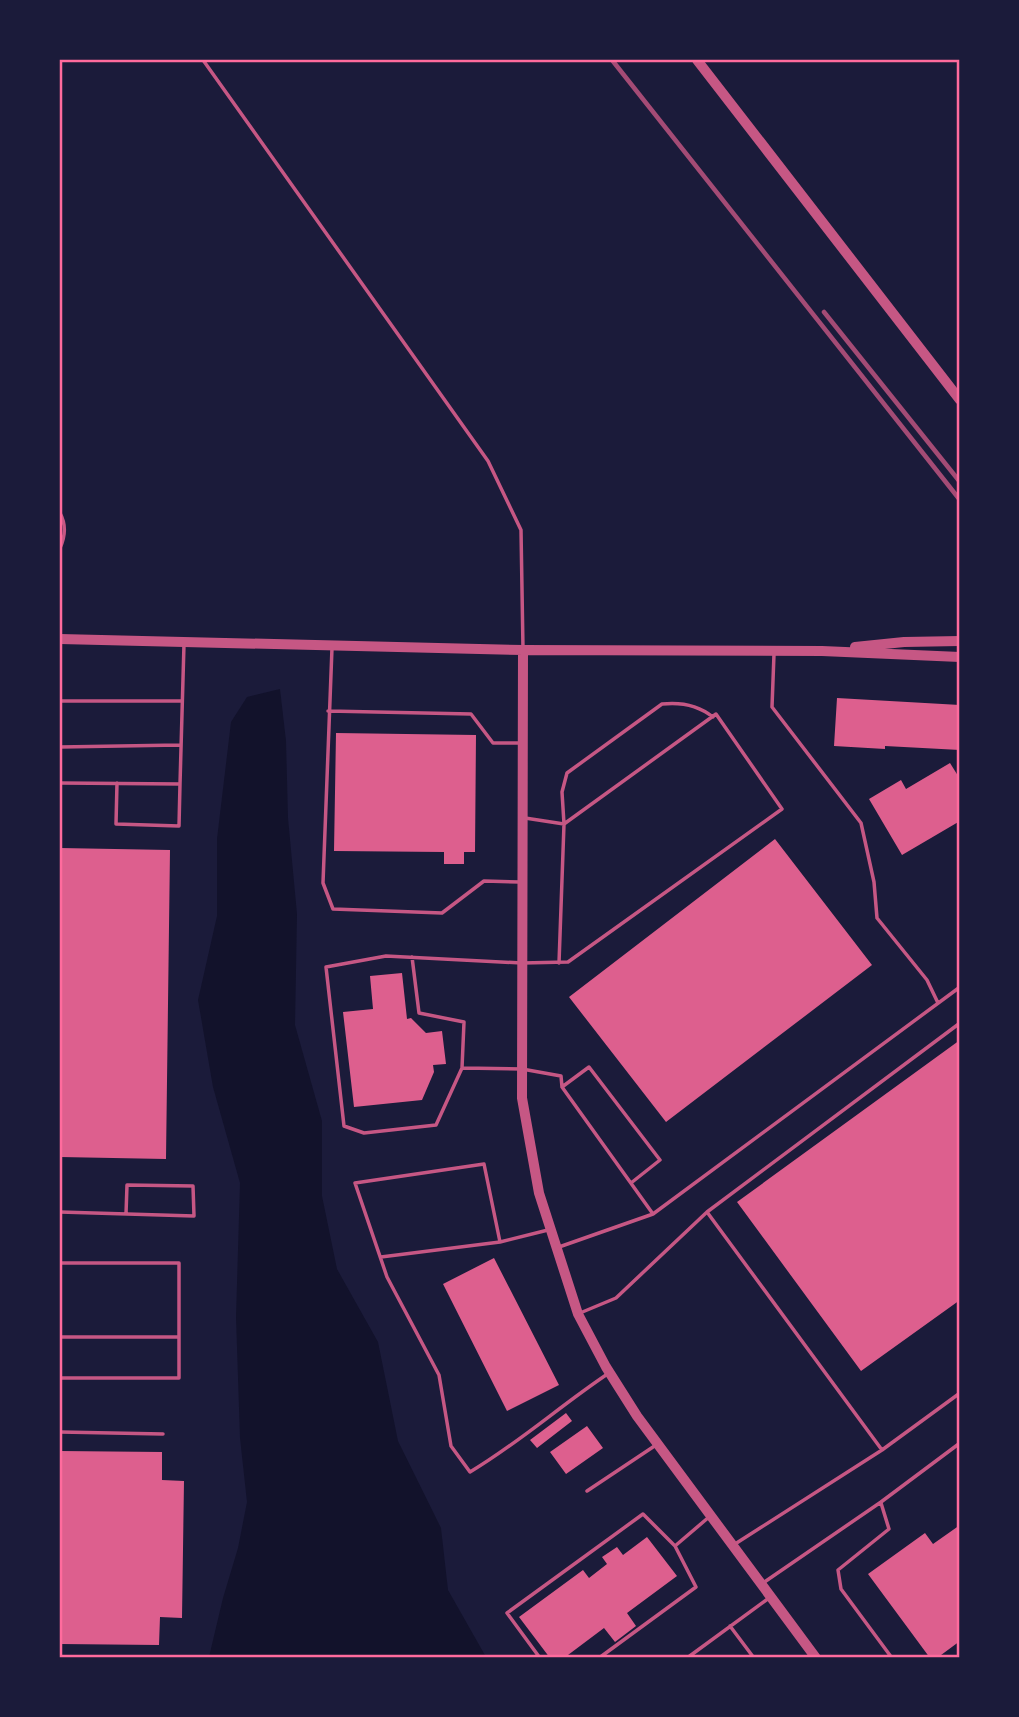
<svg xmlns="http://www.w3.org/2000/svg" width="1019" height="1717" font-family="'Asap Condensed',sans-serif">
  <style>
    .water { fill: #12122b }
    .building { fill: #dd5f8e }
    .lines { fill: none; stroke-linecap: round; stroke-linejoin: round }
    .service { stroke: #c65784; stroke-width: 3.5 }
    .tertiary { stroke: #c65784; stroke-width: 10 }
    .rail { stroke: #a44b75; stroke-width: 4.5 }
    .neatline { fill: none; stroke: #ff6b9d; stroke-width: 2.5 }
  </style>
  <rect width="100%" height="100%" fill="#1b1b3a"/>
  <path class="water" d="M 280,689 L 286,741 L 288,818 L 297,914 L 295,1025 L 322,1121 L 322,1196 L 337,1269 L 378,1342 L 398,1441 L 441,1528 L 448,1590 L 486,1657 L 209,1657 L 223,1598 L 238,1548 L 247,1502 L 240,1438 L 236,1317 L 240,1183 L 213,1087 L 198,1000 L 217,916 L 217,839 L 231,722 L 247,697 Z"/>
  <path class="building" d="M 837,698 L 960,705 L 960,750 L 885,746 L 885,749 L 834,746 Z
    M 336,733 L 476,735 L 475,852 L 464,852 L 464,864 L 444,864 L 444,852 L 334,851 Z
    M 950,763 L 960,779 L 960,821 L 902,855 L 869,799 L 901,780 L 906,789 Z
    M 775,839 L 872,965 L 666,1122 L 569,997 Z
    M 60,848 L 170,850 L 166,1159 L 60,1157 Z
    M 402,973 L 407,1019 L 411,1018 L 426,1033 L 442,1031 L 446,1064 L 433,1065 L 434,1072 L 422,1100 L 354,1107 L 343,1012 L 373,1009 L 370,976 Z
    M 960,1040 L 960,1300 L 861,1371 L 737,1202 Z
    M 494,1258 L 559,1385 L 507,1411 L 443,1284 Z
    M 566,1413 L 572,1421 L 537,1448 L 530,1440 Z
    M 587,1426 L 603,1448 L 566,1474 L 550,1452 Z
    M 60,1451 L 162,1452 L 162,1480 L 184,1481 L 182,1618 L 160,1617 L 159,1645 L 60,1644 Z
    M 960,1525 L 960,1641 L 937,1658 L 930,1658 L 868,1574 L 925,1533 L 933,1544 Z
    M 647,1537 L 677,1576 L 627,1613 L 636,1626 L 615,1642 L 604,1628 L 564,1658 L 550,1658 L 519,1617 L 583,1570 L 589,1578 L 607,1564 L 602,1557 L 617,1547 L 623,1555 Z"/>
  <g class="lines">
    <path class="service" d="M 203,60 L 488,461 L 521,530 L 523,649
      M 60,513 C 66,524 65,537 60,548
      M 332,648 L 323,883 L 333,909 L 442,913 L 484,881 L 520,882
      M 774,654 L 772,707 L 861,823 L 874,882 L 877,918 L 927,980 L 938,1003
      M 60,701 L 182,701
      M 328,711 L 471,714 L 493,743 L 521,743
      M 60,747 L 180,745
      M 60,783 L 180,784 L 184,644
      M 117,783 L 116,824 L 179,826 L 180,784
      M 525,818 L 564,824 L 716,714 L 782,809 L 568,962 L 522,963 L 386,956 L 326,967 L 344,1126 L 364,1133 L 436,1125 L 462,1068 L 522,1069 L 561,1076 L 562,1087 L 653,1214 L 559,1247
      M 412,957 L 419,1013 L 464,1022 L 462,1068
      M 559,963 L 564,824 L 562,792 L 567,773 L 662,704 C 680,702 698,705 713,717
      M 562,1087 L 589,1067 L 660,1160 L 631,1183
      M 60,1212 L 194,1216 L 193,1186 L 127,1185 L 126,1214
      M 707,1212 L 882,1450
      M 653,1214 L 960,987
      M 548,1230 L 500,1242 L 484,1164 L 355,1183 L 387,1277 L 439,1375 L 451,1446 L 470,1472 C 519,1443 561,1405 609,1373
      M 381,1257 L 500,1242
      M 60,1263 L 179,1263 L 179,1337 L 60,1337
      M 580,1313 L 616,1298 L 707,1212 L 960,1023
      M 60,1378 L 179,1378 L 179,1337
      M 60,1432 L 163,1434
      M 587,1491 L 656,1445
      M 881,1503 L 889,1529 L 838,1570 L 841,1589 L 892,1658
      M 735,1544 L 882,1450 L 960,1393
      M 675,1546 L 709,1517
      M 763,1583 L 881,1502 L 960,1443
      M 730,1626 L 754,1658
      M 540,1658 L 507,1613 L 643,1514 L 675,1546 L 696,1587 L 599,1658
      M 687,1658 L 769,1598
      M 959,1658 L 960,1657"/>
    <path class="tertiary" d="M 697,60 L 960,400
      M 60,639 L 523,650 L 822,651 L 960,657
      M 855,647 L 904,642 L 960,641
      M 523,650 L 522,1098 L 539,1193 L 578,1314 L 606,1367 L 637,1416 L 816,1658"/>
    <path class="rail" d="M 612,60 L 960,500
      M 824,312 L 960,482"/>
  </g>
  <rect width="1019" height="1717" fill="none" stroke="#1b1b3a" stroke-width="122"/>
  <rect x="61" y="61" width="897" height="1595" class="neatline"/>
</svg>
